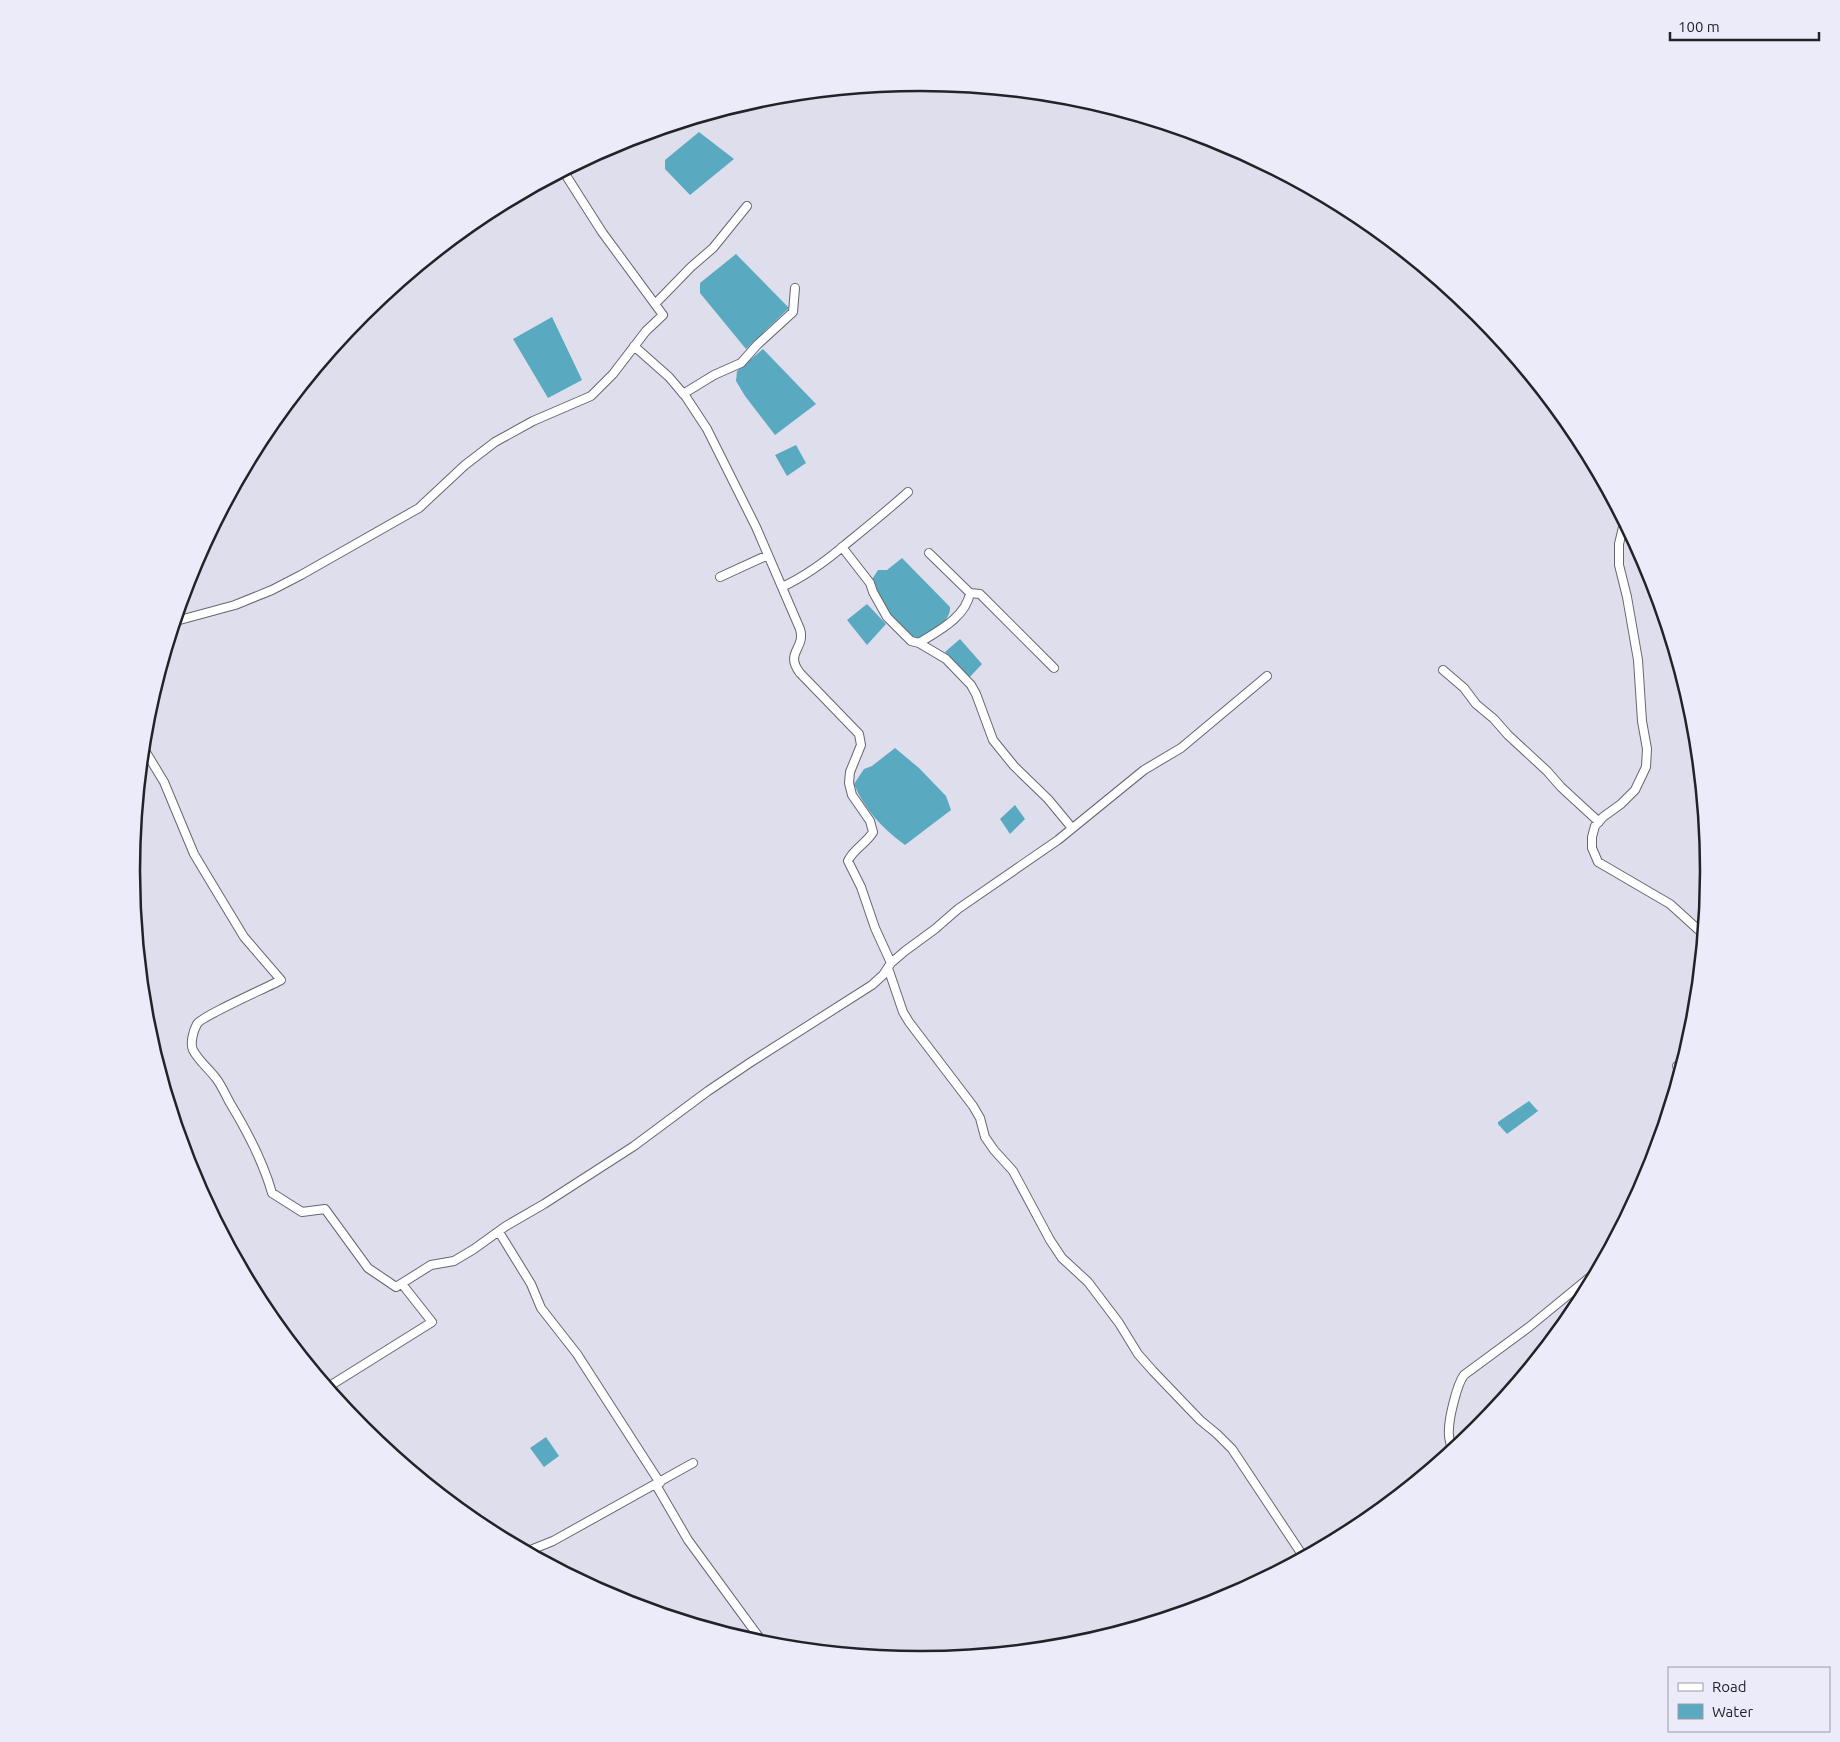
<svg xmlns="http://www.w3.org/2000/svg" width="1840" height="1742" font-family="Ubuntu,sans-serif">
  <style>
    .water { fill: #59a9c0 }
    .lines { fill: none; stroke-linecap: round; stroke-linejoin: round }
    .minor-casing { stroke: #666672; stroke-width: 10 }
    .minor { stroke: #fff; stroke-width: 8 }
    .rim { fill: none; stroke: #232228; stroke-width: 2.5 }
  </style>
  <rect width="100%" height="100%" fill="#dfdeec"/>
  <path class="water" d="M 699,132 L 734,159 L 690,195 L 665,169 L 665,160 Z
    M 736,254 L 789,308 L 746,349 L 700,293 L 700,283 Z
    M 552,317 L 582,380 L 548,398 L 513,339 Z
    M 763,349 L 816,404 L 775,435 L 745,396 L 736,381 L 737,371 Z
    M 796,445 L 806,463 L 787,476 L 775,455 Z
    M 902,558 L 950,607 C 951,624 928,632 916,640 L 890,617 L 871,581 L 878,570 L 887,570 Z
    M 867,604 L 886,624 L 867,645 L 847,620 Z
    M 960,639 L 982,664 L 968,679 L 945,652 Z
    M 895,748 L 919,768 L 946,796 L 951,810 L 905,845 C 883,829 864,809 854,784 L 864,769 L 872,766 Z
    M 1015,805 L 1025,819 L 1010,834 L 1000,819 Z
    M 1529,1101 L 1538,1111 L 1507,1134 L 1498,1124 L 1498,1122 Z
    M 546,1437 L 559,1456 L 544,1467 L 530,1448 Z"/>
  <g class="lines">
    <g class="minor-casing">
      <path id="minor" d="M 655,304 L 691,267 L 713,248 L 747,206
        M 634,346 L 669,377 L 686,397 L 707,429 L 756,527 L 800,629 C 806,649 784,652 800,673 L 859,734 L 861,745 L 850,772 L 849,783 L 852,795 L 870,821 L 873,832 C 867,843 853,849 848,861 L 861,887 L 875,928 L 891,963
        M 683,394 L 714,375 L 741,363 L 757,345 L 793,312 L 795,288
        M 1624,523 L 1619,544 L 1619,565 L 1627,597 L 1638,660 L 1642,721 L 1647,749 L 1646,767 L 1635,790 L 1621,804 L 1603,817 L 1595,826 L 1592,837 L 1592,848 L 1598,862 L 1670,904 L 1702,933
        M 842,547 L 870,583 L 873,592 L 887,617 L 911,641 L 919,643 L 946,659 L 971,685 L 976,694 L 993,740 L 1014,766 L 1048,799 L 1072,828
        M 929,553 L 970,593 L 980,594 L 1054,668
        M 720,577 L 768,555
        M 782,587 C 806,576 826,561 846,544 C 867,527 888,510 908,492
        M 176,621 L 235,605 L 272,590 L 301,575 L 419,508 L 465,465 L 495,442 L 533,421 L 591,396 L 613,374 L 646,331 L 663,315 L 602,232 L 567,177 L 566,173 L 570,168
        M 919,643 C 938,631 966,617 970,593
        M 1443,670 L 1464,688 L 1476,704 L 1494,719 L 1508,735 L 1547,771 L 1561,787 L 1599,822
        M 144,749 L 164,782 L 194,854 L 215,889 L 244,937 L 281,980 C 266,988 202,1016 197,1024 C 193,1031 190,1044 193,1050 C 198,1060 208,1068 215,1077 C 221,1084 225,1094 230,1103 C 247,1131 263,1161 272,1193 L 302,1212 L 325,1209 L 368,1268 L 396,1287 L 431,1265 L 454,1261 L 474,1249 L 506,1226 L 544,1204 L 634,1146 L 708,1091 L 751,1062 L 872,985 L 883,975 L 891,963 L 905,951 L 935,929 L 958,909 L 1058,840 L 1144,770 L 1181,748 L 1267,676
        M 888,968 L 903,1012 L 909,1022 L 973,1106 L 980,1118 L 985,1137 L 994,1150 L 1013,1171 L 1050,1240 L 1062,1258 L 1088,1282 L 1119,1323 L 1138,1354 L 1153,1371 L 1200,1420 L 1217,1434 L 1232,1449 L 1303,1556
        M 1677,1066 L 1680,1068
        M 499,1232 L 531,1284 L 541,1308 L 577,1354 L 660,1483
        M 328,1387 L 432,1322 L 402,1284
        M 1452,1450 C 1450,1443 1448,1436 1449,1429 C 1449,1418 1457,1384 1464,1375 L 1529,1327 L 1595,1273
        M 656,1485 L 688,1540 L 764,1644
        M 528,1551 L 553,1541 L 693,1463"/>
    </g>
    <use href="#minor" class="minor"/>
  </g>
  <path d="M0 0H1840V1742H0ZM140 871a780 780 0 1 1 1560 0a780 780 0 1 1-1560 0Z" fill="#ecebfa" fill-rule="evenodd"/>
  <path class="rim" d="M140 871a780 780 0 1 1 1560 0a780 780 0 1 1-1560 0Z"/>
  <rect x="1668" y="1667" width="162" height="65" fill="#ecebfa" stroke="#9c9ba6"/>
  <rect x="1678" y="1683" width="25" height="8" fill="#ffffff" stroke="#9c9ba6"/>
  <text x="1712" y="1692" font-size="15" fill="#232228">Road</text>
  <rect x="1678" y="1704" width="25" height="15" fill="#59a9c0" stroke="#9c9ba6"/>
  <text x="1712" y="1717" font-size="15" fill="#232228">Water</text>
  <path d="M1670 32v8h149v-8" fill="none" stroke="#232228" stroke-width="2.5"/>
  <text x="1678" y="32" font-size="15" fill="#232228" stroke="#ecebfa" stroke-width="4" paint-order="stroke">100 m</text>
</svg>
